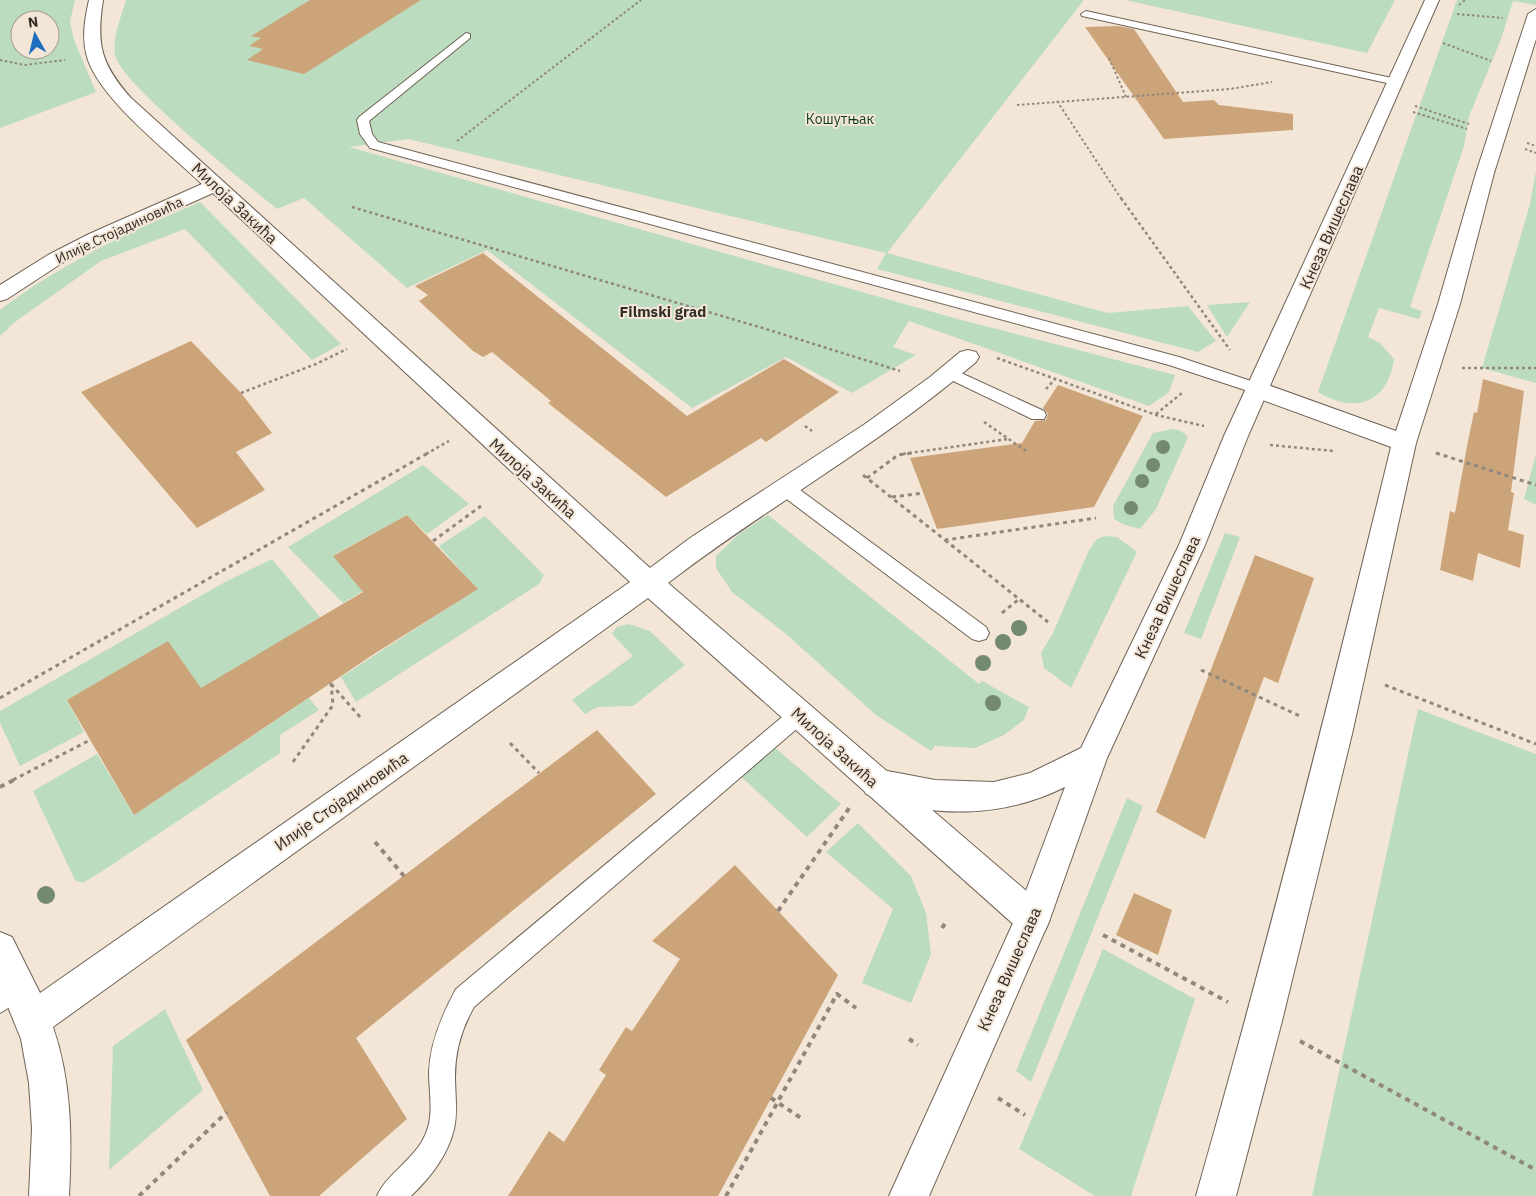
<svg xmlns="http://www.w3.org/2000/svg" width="1536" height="1196" font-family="'IBM Plex Sans',sans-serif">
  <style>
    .green { fill: #bbdcbf; fill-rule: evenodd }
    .building { fill: #cca479 }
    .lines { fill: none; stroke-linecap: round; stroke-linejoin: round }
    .service-casing { stroke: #6f6356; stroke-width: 2 }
    .minor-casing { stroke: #6f6356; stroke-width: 2 }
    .secondary-casing { stroke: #6f6356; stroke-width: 2 }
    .path-far3 { stroke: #91877d; stroke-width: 2; stroke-dasharray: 2.5 2.5; stroke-linecap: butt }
    .path-far2 { stroke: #91877d; stroke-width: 2.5; stroke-dasharray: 3 3; stroke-linecap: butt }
    .path-far1 { stroke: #91877d; stroke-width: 3; stroke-dasharray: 4 4; stroke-linecap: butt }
    .path { stroke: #91877d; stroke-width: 4; stroke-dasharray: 5 5; stroke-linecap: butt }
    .service { fill: #fff; fill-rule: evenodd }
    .minor { fill: #fff; fill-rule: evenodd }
    .secondary { fill: #fff; fill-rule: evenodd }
    .tree { fill: #748a6f }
    .labels { text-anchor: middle; stroke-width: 4; stroke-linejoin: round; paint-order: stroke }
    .far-park-label { font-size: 14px; fill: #0b3f1a; stroke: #f4e6d7 }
    .far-street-label { font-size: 14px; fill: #322d27; stroke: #f4e6d7 }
    .far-neighbourhood-label { font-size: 15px; font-weight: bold; fill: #322d27; stroke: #f4e6d7 }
    .street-label { font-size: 16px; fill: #322d27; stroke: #f4e6d7 }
  </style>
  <rect width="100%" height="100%" fill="#f4e6d7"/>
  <path class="green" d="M 0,0 L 75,0 L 70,21 L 74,40 L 96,92 L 0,128 ZM 20,20 L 50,20 L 50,50 L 20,50 Z
    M 126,0 L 1084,0 L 887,253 L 1108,313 L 1188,306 L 1216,341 L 1198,352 L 877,269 L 886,253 L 429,144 L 409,139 L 349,147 L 954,318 L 1175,375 L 1169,392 L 1149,406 L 909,321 L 893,347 L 916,355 L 852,393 L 786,357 L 692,408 L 487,250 L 407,288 L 304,198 L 277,209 C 249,186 120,83 115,55 C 112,37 121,18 126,0 Z
    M 1125,0 L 1395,0 L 1367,53 Z
    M 1457,0 L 1536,0 L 1536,5 L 1513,1 L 1500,42 L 1469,116 L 1464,146 L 1410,307 L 1422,311 L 1419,319 L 1379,308 L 1368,337 L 1380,343 L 1394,359 C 1388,403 1355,415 1318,392 Z
    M 1536,171 L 1536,383 L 1482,368 L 1530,204 Z
    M 200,202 L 341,344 L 312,360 L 185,229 L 101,261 L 15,322 L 0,336 L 0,310 C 60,264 131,231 200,202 Z
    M 1250,302 L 1227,337 L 1207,305 Z
    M 1173,429 L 1181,431 L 1188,437 L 1156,509 L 1140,529 L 1125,525 L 1114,519 L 1113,506 L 1153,433 Z
    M 1536,454 L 1536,505 L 1524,499 Z
    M 423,465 L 469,504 L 427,534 L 407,515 L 334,555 L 363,591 L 343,603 L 288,547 Z
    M 768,515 L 979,684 L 982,681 L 1029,707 L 1024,720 L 1004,735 L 975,748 L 935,746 L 931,751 L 876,715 L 785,633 L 732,592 L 716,568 L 716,556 L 740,533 Z
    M 485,516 L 544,575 L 539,584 L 356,702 L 341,677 L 477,589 L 439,546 Z
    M 1225,533 L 1240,537 L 1201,639 L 1184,633 Z
    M 1105,536 L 1117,537 L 1137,552 L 1071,688 L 1044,668 L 1041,653 L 1053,633 L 1089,550 L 1097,539 Z
    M 272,559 L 320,617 L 202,690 L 168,642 L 67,700 L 84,732 L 20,766 L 0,723 L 0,711 L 225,582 Z
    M 629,624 L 650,631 L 685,665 L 633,706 L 598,707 L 585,714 L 572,700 L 633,656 L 612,634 L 617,627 Z
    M 309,698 L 319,710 L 280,735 L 280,753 L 101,872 L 83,883 L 75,880 L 33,791 L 97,754 L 134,815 Z
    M 1418,709 L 1536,754 L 1536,1196 L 1312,1196 Z
    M 774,747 L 841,804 L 807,837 L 738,774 Z
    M 1127,798 L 1143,806 L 1031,1082 L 1016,1071 Z
    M 858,823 L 911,876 L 926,913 L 931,954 L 911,1003 L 862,983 L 893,909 L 826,852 Z
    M 1103,949 L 1195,999 L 1131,1196 L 1095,1196 L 1019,1149 Z
    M 165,1009 L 203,1090 L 109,1170 L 113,1046 Z"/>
  <path class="building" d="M 310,0 L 421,0 L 304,74 L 247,60 L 263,49 L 249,46 L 261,38 L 251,36 Z
    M 1118,26 L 1134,29 L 1183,102 L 1214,100 L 1219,105 L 1293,114 L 1293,130 L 1164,139 L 1085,27 Z
    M 483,253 L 687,416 L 784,359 L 839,392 L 766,442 L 761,438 L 666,497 L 548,403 L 551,401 L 492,352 L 483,357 L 473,351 L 419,301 L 428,295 L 415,286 Z
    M 191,341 L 241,393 L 272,433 L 236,452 L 265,490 L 197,528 L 81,392 Z
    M 1483,379 L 1524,391 L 1511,492 L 1514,493 L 1508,530 L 1524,535 L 1520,568 L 1478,553 L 1473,581 L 1440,570 L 1450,511 L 1455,513 L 1467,446 L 1474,412 L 1477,413 Z
    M 1058,385 L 1143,416 L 1094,507 L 937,529 L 910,458 L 1022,443 L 1035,421 L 1046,420 L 1048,414 L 1043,408 Z
    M 407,515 L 478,589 L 374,654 L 134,815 L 67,700 L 168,641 L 201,688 L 363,592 L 333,556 Z
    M 1255,555 L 1314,578 L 1278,683 L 1264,677 L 1205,839 L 1156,812 Z
    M 597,730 L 656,794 L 356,1038 L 407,1119 L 319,1196 L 270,1196 L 186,1040 Z
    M 735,865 L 838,975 L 718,1196 L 508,1196 L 549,1131 L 564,1142 L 606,1075 L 599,1070 L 626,1027 L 632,1031 L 680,959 L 652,941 Z
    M 1134,893 L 1172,910 L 1158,955 L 1116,935 Z"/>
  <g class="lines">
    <g class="service-casing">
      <path id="service" d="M 1086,11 L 1396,79 L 1402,82 L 1396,85 L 1082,16 L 1081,14 Z
        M 466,33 L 470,34 L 470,38 L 369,121 L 372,134 L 378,142 L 1179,357 L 1263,385 L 1265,389 L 1263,393 L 1257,394 L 1169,365 L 370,148 L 360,134 L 357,120 L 359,117 Z
        M 950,368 L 1044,411 L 1046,415 L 1044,419 L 1032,419 L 945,377 L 942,373 L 945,369 Z
        M 786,483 L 792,484 L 986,627 L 989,633 L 986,639 L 979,641 L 972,639 L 780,494 L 777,489 L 780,484 Z
        M 800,705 L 807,708 L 810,714 L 807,720 L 474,1007 C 462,1028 455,1051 455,1076 C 455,1094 458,1112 454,1129 C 448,1155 430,1178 411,1196 L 377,1196 C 387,1173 416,1159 426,1133 C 434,1115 429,1092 429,1072 C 430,1043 442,1015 456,989 L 793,708 Z
        M 19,975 L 28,978 L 31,987 L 28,996 L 0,1013 L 0,986 Z"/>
    </g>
    <g class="minor-casing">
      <path id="minor" d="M 89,0 L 103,0 C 96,45 101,64 131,98 L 650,568 L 690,538 L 865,424 L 930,377 L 960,352 L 968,350 L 976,352 L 979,357 L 976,362 C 880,445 768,506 668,583 L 1045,907 L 1050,919 L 1045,931 L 1033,936 L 1021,931 L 648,598 L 53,1027 C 72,1082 72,1139 69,1196 L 29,1196 L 32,1129 L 29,1083 L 21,1039 L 0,987 L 0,932 L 12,937 L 40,993 L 630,582 L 213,193 L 103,242 L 62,263 L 7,299 L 0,301 L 0,285 L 48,255 L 89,234 L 202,184 C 170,153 95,96 86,53 C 82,35 85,18 89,0 Z
        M 1536,9 L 1536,39 L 1494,173 L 1460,304 L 1416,443 L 1352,734 L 1282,1021 L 1236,1196 L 1196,1196 C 1267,948 1330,698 1391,447 L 1249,395 L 1245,389 L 1249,383 L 1257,381 L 1396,431 L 1438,304 L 1476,173 L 1528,14 Z"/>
    </g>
    <g class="secondary-casing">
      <path id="secondary" d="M 1425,0 L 1439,0 L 1248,436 L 1205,545 L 1107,758 L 1050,919 L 929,1196 L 889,1196 L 1018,912 L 1065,787 C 1003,818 931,819 866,794 L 861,784 L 866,774 L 877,769 L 935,780 L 994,782 L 1030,773 L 1081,748 L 1179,545 L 1224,436 Z"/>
    </g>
    <path class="path-far3" d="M 1459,5 L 1465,0
      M 1457,14 L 1503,18
      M 1443,43 L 1491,61
      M 1109,58 L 1126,97
      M 0,60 L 24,65 L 65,60
      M 1057,101 L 1122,200
      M 1017,105 L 1230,89 L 1272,82
      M 1415,106 L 1469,124
      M 1413,112 L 1467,129
      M 457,141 L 641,0
      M 1527,143 L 1536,146
      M 1525,149 L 1536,153"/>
    <path class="path-far2" d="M 1121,198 L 1230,350
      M 352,207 L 766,329 L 900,371
      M 997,358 L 1156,415 L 1204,426
      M 1462,368 L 1536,368
      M 1046,389 L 1055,379
      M 241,393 L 316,364 L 347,349
      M 1156,414 L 1182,393
      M 984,422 L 1026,451
      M 805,426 L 812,431
      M 1270,445 L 1334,451
      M 1436,453 L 1440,454
      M 426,454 L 449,441
      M 903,454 L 1008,439"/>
    <path class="path-far1" d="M 1436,453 L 1536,485
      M 863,475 L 945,540 L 1096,518
      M 867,478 L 898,455 L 912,453
      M 892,497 L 923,493
      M 945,540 L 1048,622
      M 433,541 L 481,506
      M 1002,613 L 1019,599
      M 1201,670 L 1302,717
      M 331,684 L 360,717
      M 1385,685 L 1536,744
      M 0,698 L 428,453
      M 510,743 L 539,773
      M 293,762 L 333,705 L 331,683
      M 13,780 L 90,740"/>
    <path class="path" d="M 0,787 L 16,779
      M 375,842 L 404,876
      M 778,911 L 850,807
      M 942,928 L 946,922
      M 1103,935 L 1228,1002
      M 909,1039 L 918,1045
      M 1300,1041 L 1536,1170
      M 771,1098 L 801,1118
      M 998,1098 L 1025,1115
      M 139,1196 L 227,1112
      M 726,1196 L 837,994 L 856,1008"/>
    <use href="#service" class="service"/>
    <use href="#minor" class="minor"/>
    <use href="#secondary" class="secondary"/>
  </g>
  <g class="tree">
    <circle cx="1163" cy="447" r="7"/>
    <circle cx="1153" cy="465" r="7"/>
    <circle cx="1142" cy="481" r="7"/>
    <circle cx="1131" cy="508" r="7"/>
    <circle cx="1019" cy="628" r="8"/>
    <circle cx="1003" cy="642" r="8"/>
    <circle cx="983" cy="663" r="8"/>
    <circle cx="993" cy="703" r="8"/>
    <circle cx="46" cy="895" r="9"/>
  </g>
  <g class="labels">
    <g class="far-park-label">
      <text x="840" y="124">Кошутњак</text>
    </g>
    <g class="far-street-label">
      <text transform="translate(119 230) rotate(-25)" y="5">Илије Стојадиновића</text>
    </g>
    <g class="far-neighbourhood-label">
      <text x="663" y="317">Filmski grad</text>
    </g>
    <g class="street-label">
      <text transform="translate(235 203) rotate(43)" y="6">Милоја Закића</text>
      <text transform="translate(1331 227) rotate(-66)" y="6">Кнеза Вишеслава</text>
      <text transform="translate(533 478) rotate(42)" y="6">Милоја Закића</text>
      <text transform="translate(1167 597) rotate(-65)" y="6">Кнеза Вишеслава</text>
      <text transform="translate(835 747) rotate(42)" y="6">Милоја Закића</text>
      <text transform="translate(341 801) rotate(-35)" y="6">Илије Стојадиновића</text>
      <text transform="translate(1009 969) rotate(-66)" y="6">Кнеза Вишеслава</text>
    </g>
  </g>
  <g transform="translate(35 35) rotate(352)"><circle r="24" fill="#f4e6d7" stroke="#a69c91"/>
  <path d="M0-4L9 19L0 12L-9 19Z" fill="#1c6ebc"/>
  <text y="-8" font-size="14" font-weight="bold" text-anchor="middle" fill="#322d27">N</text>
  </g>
</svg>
